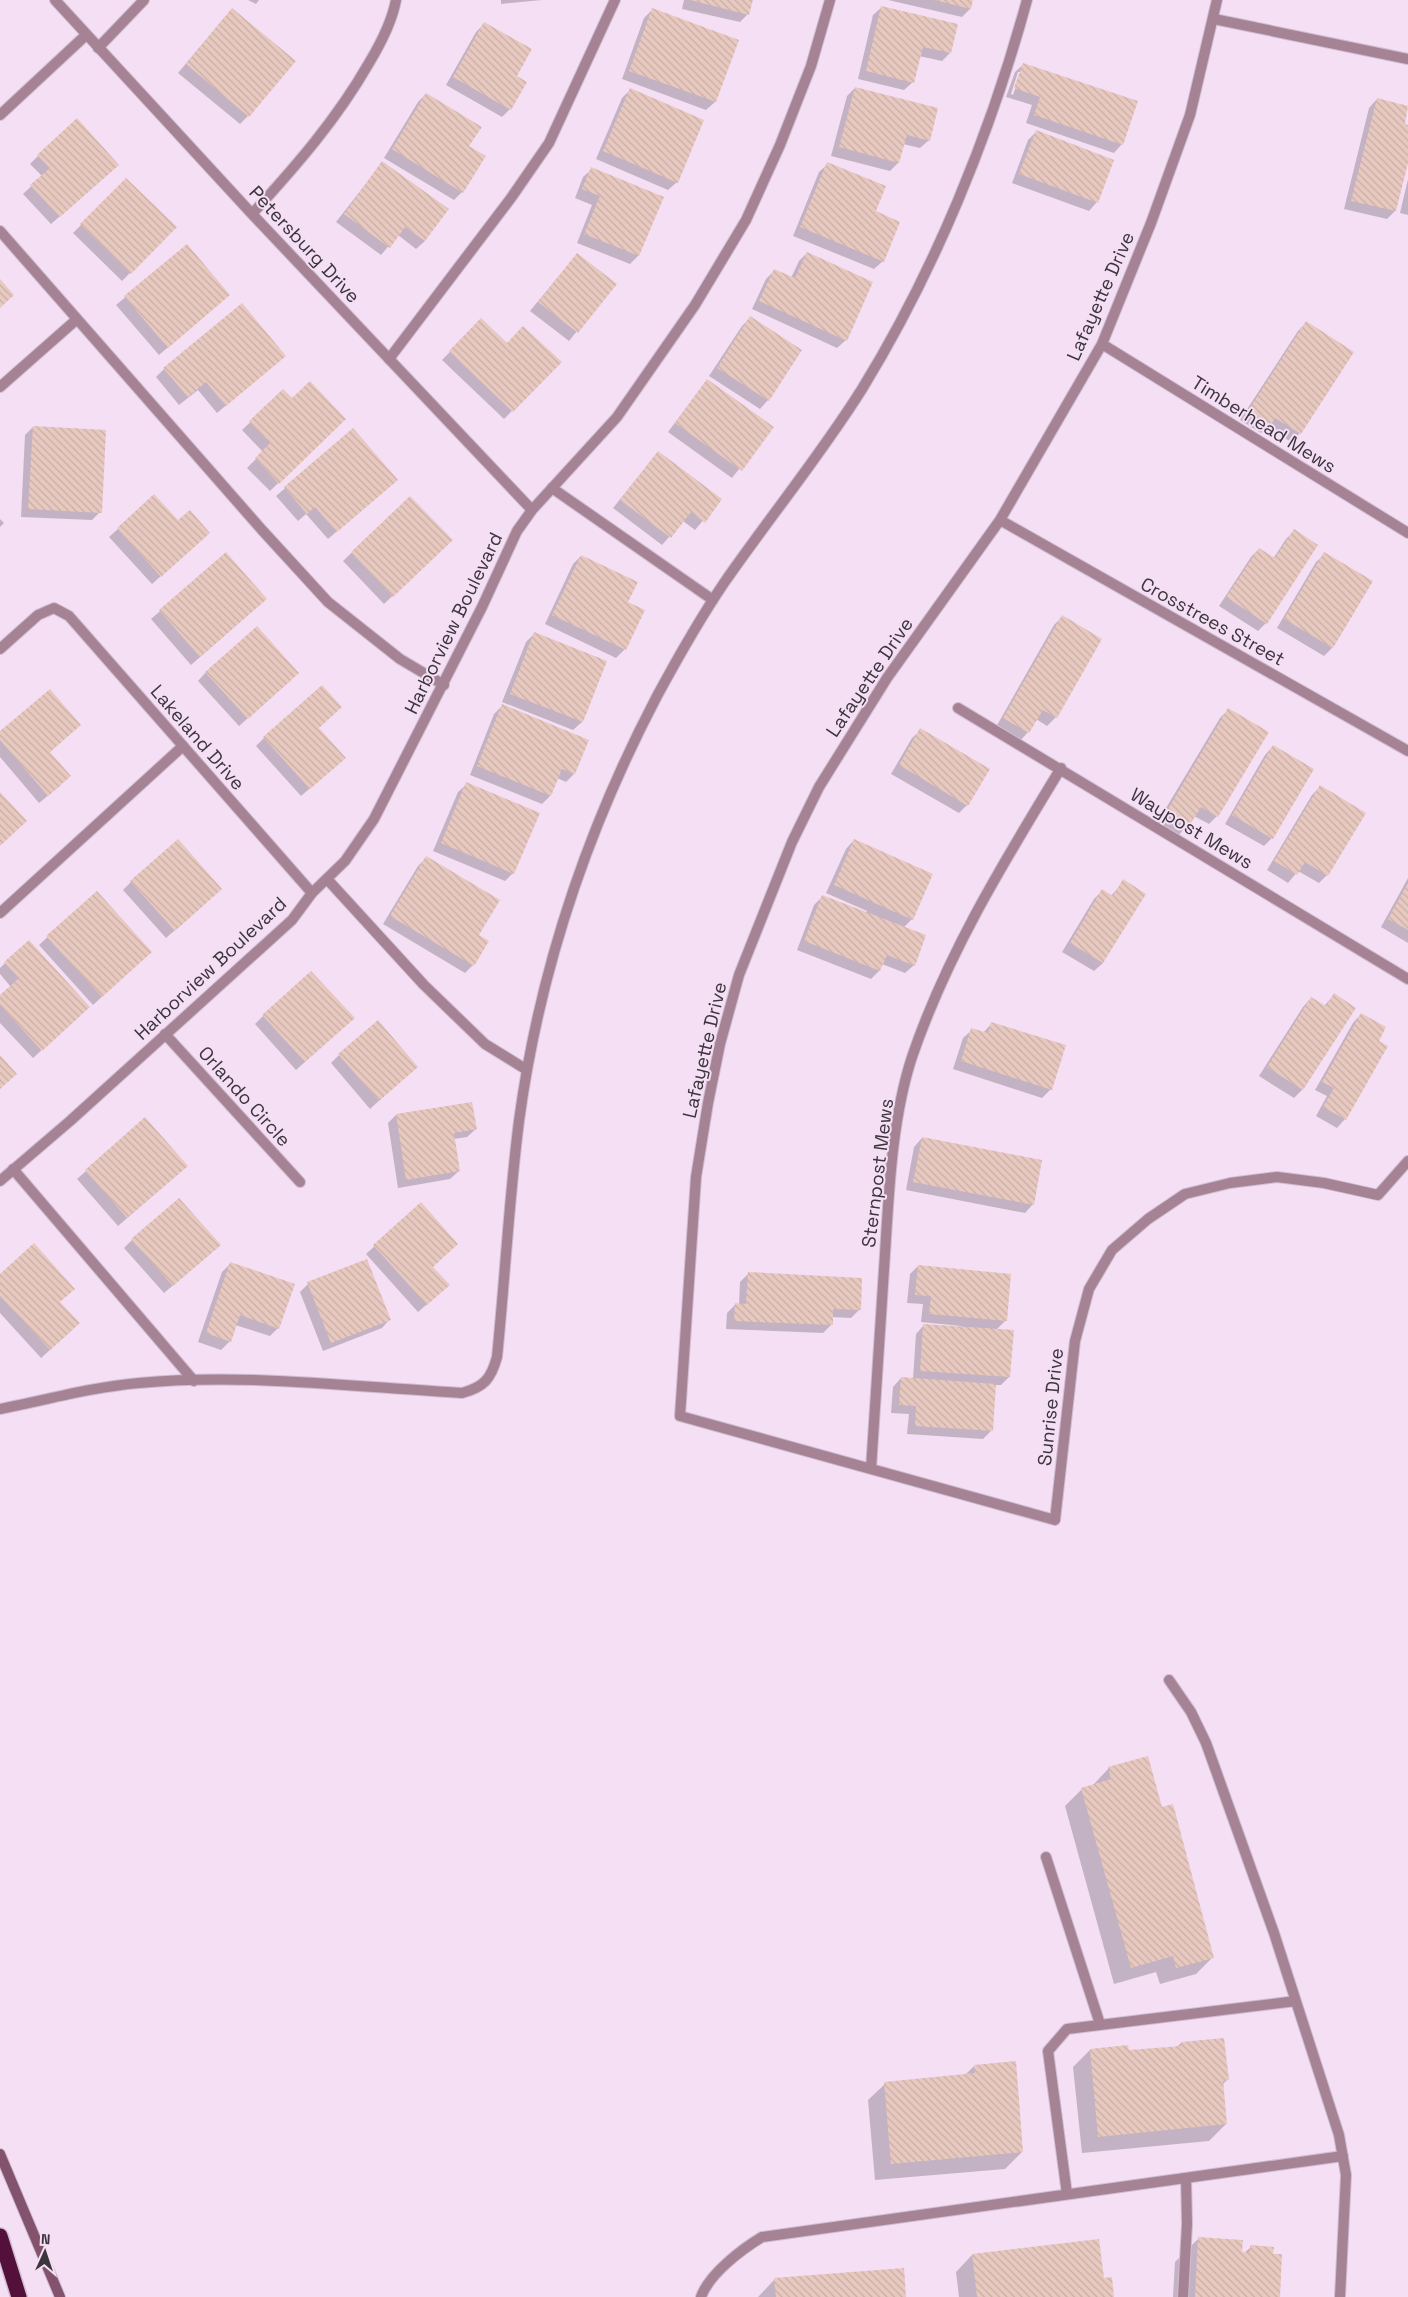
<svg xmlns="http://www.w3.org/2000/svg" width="1408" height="2297" font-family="'Space Grotesk',sans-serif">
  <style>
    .shadow { fill: #0003; fill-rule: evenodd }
    .building { fill: url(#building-back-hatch) }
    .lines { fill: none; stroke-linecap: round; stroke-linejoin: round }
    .lane-casing { stroke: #cfbdd0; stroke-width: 12 }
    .street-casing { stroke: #cfbdd0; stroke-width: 12 }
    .secondary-casing { stroke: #cfbdd0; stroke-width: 12 }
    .highway-casing { stroke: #cfbdd0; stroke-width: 18 }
    .lane { stroke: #a58395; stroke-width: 10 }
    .street { stroke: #a58395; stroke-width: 10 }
    .secondary { stroke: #83536e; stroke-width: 10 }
    .highway { stroke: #53103b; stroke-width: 15 }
    .labels { text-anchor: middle; stroke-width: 4; stroke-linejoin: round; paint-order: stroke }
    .street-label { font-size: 19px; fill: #3d353e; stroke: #f4dff5 }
  </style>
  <defs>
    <pattern id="building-back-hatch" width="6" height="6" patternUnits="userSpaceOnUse" patternTransform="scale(1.25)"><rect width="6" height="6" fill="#e8c9c0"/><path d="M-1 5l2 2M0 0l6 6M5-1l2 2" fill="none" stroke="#c8ada6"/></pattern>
  </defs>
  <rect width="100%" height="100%" fill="#f4dff5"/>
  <path class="shadow" d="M 248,0 L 259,0 L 256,4 Z
    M 501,0 L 542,0 L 501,4 Z
    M 684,0 L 751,0 L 748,14 L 740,22 L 682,9 Z
    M 888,0 L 972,0 L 970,9 L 962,17 Z
    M 882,7 L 950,53 L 942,61 L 919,56 L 913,82 L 904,90 L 858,79 L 873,15 Z
    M 652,10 L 715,102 L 706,110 L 622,79 L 644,18 Z
    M 224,18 L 248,116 L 240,124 L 178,73 Z
    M 485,23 L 515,76 L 510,109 L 502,117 L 446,85 L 476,32 Z
    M 1024,64 L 1122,144 L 1114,153 L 1026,123 L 1032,105 L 1006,97 L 1015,72 ZM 1018,72 L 1021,72 L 1013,95 L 1011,94 Z
    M 855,88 L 929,140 L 920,148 L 903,144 L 898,163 L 890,171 L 831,156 L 847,96 Z
    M 630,90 L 677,182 L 668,190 L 596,159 L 622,98 Z
    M 426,94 L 467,147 L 462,192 L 454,200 L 384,158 L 418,102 Z
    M 1377,99 L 1403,125 L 1408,126 L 1408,158 L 1395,211 L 1387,219 L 1344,209 L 1369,108 Z
    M 1036,132 L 1097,202 L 1089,211 L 1012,183 L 1028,140 Z
    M 38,156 L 109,173 L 51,224 L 23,194 L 42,176 L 30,164 Z
    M 382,163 L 425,241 L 416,249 L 398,235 L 381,255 L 336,222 Z
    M 828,164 L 874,212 L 883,261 L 874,269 L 793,236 L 819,172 Z
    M 592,169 L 662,198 L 638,256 L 630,264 L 577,243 L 592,205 L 575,198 L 583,177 Z
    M 1408,179 L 1408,215 L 1400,213 Z
    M 126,180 L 175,227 L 122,281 L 73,233 Z
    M 187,246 L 229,295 L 159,355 L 116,305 Z
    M 807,253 L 846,340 L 837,348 L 752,309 L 766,279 L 774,271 L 791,278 L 799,261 Z
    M 577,254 L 615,284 L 569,341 L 530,311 Z
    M 750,318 L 768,400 L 760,409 L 709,376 L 742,326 Z
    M 481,320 L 507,345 L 560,362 L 504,419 L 442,360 Z
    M 1306,323 L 1353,353 L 1300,433 L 1291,442 L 1268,427 L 1261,433 L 1240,420 L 1298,331 Z
    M 285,356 L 217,413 L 198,390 L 179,405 L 156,377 L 164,369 Z
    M 707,380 L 772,427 L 732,478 L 668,432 Z
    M 283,391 L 292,400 L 344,419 L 270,491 L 247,468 L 263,452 L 242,430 Z
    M 33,427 L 100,512 L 92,520 L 21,517 L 25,435 Z
    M 353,430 L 396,480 L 328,539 L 306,514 L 298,521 L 276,496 Z
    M 658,452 L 721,499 L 695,530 L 683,521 L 662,545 L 613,508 Z
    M 154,496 L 178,522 L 200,541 L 152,584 L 109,537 Z
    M 410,497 L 451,540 L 384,604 L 343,561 Z
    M 0,519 L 4,523 L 0,527 Z
    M 1294,531 L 1266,623 L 1258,631 L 1219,606 L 1251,557 L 1259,549 L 1273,559 L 1286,539 Z
    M 226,554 L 257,607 L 191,665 L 151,619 Z
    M 1325,554 L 1372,582 L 1332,648 L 1324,656 L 1277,628 L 1316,562 Z
    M 581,556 L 626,603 L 643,611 L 625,649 L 616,658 L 545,624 L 573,564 Z
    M 1062,617 L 1101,639 L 1056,717 L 1047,726 L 1036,719 L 1028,732 L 1020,741 L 996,727 L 1054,625 Z
    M 534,634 L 605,662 L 582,722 L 573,730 L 502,702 L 526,642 Z
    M 206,672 L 290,681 L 239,726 L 198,681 Z
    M 502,706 L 574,774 L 566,782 L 557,778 L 550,796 L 542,804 L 470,775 L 494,714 Z
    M 1228,710 L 1217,816 L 1209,824 L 1194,816 L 1179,835 L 1157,823 L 1220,718 Z
    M 79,725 L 49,753 L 61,785 L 39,803 L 0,757 L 0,733 Z
    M 318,729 L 336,766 L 301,796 L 256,746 L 264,738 Z
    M 921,730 L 967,805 L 959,813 L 891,774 L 912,738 Z
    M 1273,746 L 1272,838 L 1264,846 L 1225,824 L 1265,755 Z
    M 467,784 L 513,873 L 505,881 L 433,851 L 458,792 Z
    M 1320,787 L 1327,875 L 1319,883 L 1298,871 L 1288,883 L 1267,870 L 1312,795 Z
    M 854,840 L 912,919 L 903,928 L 914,965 L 905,973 L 882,964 L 879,971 L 871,979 L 797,950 L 814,905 L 823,896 L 866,913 L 867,911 L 826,893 L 846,849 Z
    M 427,857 L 477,935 L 473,965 L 465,973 L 383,924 L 418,866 Z
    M 1408,878 L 1408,943 L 1381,927 Z
    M 1124,881 L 1103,963 L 1094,971 L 1062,952 L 1094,899 L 1102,891 L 1111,896 Z
    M 131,882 L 212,897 L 166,938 L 123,890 Z
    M 96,892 L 142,960 L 93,1005 L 39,945 Z
    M 5,963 L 80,1015 L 33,1058 L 0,1023 L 0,997 L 11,987 L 0,974 L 0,968 Z
    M 1334,995 L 1355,1008 L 1302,1090 L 1294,1098 L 1259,1076 L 1303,1007 L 1311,998 L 1324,1006 Z
    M 1361,1014 L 1377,1041 L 1386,1046 L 1345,1119 L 1337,1128 L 1316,1116 L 1327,1096 L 1315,1090 L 1353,1023 Z
    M 263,1016 L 345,1026 L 296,1070 L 255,1024 Z
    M 992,1023 L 1051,1089 L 1042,1098 L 953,1069 L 963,1038 L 972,1030 L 983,1033 Z
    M 339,1055 L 416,1067 L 370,1109 L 331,1063 Z
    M 471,1103 L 476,1129 L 467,1137 L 454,1139 L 459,1171 L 450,1179 L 398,1188 L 388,1123 L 396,1115 Z
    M 145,1119 L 178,1174 L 118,1226 L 77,1179 Z
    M 922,1138 L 1033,1204 L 1025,1213 L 906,1190 L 914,1147 Z
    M 420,1204 L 431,1267 L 440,1293 L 418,1312 L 366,1254 Z
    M 132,1240 L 211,1253 L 164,1293 L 124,1248 Z
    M 230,1264 L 278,1328 L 270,1336 L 235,1325 L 230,1341 L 221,1350 L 198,1342 L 222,1272 Z
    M 918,1266 L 1006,1320 L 996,1330 L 1009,1377 L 1001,1385 L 994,1385 L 991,1431 L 983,1439 L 907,1434 L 909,1414 L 891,1413 L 893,1387 L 901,1378 L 913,1379 L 916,1334 L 924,1325 L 960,1328 L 961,1326 L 921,1322 L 923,1304 L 907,1303 L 910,1274 Z
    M 748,1274 L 859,1310 L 851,1318 L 832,1317 L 831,1325 L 823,1333 L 726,1329 L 727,1313 L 735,1305 L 739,1305 L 740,1282 Z
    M 0,1275 L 59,1302 L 70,1332 L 41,1358 L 0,1313 Z
    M 308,1284 L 390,1319 L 382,1328 L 323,1351 L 300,1292 Z
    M 1109,1768 L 1161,1808 L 1212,1958 L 1196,1974 L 1160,1984 L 1156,1972 L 1114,1984 L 1065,1806 L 1082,1789 L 1092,1786 Z
    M 1181,2043 L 1227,2080 L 1222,2085 L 1226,2124 L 1209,2141 L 1082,2153 L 1073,2067 L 1090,2050 L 1128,2052 L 1177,2047 Z
    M 974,2066 L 1022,2152 L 1005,2169 L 875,2180 L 868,2100 L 885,2084 L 965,2075 Z
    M 1199,2238 L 1241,2253 L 1244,2253 L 1251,2247 L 1272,2255 L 1278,2297 L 1173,2297 L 1175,2262 Z
    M 972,2255 L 1103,2280 L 1113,2297 L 959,2297 L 956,2272 Z
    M 775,2279 L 905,2297 L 758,2297 Z"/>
  <path class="building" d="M 690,0 L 753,0 L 749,15 Z
    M 934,0 L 973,0 L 971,9 Z
    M 881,6 L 958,24 L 951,53 L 923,47 L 914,83 L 866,71 Z
    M 232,8 L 296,61 L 249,117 L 186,64 Z
    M 652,8 L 739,40 L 716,102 L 629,71 Z
    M 484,22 L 532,49 L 517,76 L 527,82 L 511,110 L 453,77 Z
    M 1023,63 L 1138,101 L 1123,145 L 1034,115 L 1040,97 L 1014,88 Z
    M 855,87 L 938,108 L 930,141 L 907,135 L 899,163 L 839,147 Z
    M 630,88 L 704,120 L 678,183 L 603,151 Z
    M 426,93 L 482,127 L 469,146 L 486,156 L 463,193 L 392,149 Z
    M 1377,98 L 1408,106 L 1405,124 L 1408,125 L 1408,163 L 1396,211 L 1351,201 Z
    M 77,118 L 119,165 L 60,217 L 30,185 L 50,168 L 37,155 Z
    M 1036,130 L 1114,160 L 1098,203 L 1019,174 Z
    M 382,161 L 449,209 L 425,241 L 405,227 L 390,248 L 344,214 Z
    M 827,162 L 886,186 L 876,211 L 900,222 L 884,262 L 800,227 Z
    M 591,167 L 664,197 L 639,256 L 584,234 L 600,196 L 582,189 Z
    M 126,178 L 177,227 L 131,274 L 80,224 Z
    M 187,244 L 230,295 L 168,348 L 124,296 Z
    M 807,252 L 873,282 L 847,341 L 759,301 L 774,269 L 795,278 Z
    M 577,253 L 617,284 L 578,333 L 538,302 Z
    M 0,279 L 14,295 L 0,308 Z
    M 242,303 L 286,356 L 226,406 L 206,382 L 188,397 L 163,368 Z
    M 750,316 L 802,350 L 769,401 L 717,368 Z
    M 481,318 L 507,343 L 523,326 L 562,362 L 513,412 L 449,351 Z
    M 1306,321 L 1354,352 L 1301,434 L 1275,418 L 1270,426 L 1248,411 Z
    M 707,379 L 774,427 L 742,471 L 675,423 Z
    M 310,381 L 346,419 L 279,484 L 255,458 L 270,443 L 249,421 L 283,389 L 292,398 Z
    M 33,426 L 106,430 L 102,513 L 28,509 Z
    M 353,428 L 398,480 L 337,532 L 315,507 L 307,514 L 284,487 Z
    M 658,451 L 722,499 L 705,523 L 691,512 L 671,538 L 620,500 Z
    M 154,494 L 178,520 L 190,510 L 210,533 L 161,577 L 117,528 Z
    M 410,496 L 453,540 L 393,597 L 351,552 Z
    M 1294,529 L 1318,545 L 1267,624 L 1226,597 L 1259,548 L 1275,558 Z
    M 226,552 L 267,599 L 200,657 L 159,610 Z
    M 1324,552 L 1373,581 L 1333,648 L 1284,619 Z
    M 581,555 L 638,582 L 628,602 L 645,610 L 626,650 L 552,615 Z
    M 1062,615 L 1102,639 L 1057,718 L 1043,710 L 1029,733 L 1003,718 Z
    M 257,626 L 299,673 L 248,719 L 205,672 Z
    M 534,632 L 607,661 L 583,722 L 510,694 Z
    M 322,685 L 342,707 L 319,728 L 346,758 L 310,789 L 263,737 Z
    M 50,689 L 81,725 L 50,752 L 71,776 L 48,796 L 0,740 L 0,731 Z
    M 502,704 L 589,740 L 575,774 L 562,769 L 551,796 L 477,766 Z
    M 1228,708 L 1269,732 L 1218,817 L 1201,807 L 1188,828 L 1165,814 Z
    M 920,728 L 990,769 L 968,806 L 899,765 Z
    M 1273,745 L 1314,769 L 1273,839 L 1232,815 Z
    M 466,782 L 540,813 L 514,874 L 441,843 Z
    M 1320,785 L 1366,813 L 1328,876 L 1305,862 L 1297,875 L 1274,861 Z
    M 0,792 L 27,821 L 0,846 Z
    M 178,839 L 222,889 L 175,931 L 130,881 Z
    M 854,839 L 933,874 L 913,920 L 834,885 Z
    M 426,856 L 500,900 L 479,935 L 489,941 L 474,966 L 390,916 Z
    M 1123,879 L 1146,894 L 1103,963 L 1070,943 L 1102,889 L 1113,896 Z
    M 1408,883 L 1408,930 L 1388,919 Z
    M 97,891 L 152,952 L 102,997 L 46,936 Z
    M 822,895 L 926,935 L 915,966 L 887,955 L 880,971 L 804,941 Z
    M 29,940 L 90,1007 L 42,1051 L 0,1005 L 0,995 L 19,978 L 4,962 Z
    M 311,971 L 355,1018 L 305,1062 L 262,1015 Z
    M 1334,993 L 1356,1008 L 1303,1090 L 1267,1067 L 1311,997 L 1326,1006 Z
    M 1361,1013 L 1386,1027 L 1379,1041 L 1388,1046 L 1346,1120 L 1323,1107 L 1334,1088 L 1322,1082 Z
    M 378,1020 L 418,1067 L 379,1101 L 338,1054 Z
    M 991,1022 L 1066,1045 L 1052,1090 L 961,1061 L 971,1028 L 988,1033 Z
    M 0,1055 L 17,1074 L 0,1089 Z
    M 472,1102 L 477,1129 L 454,1133 L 460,1171 L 406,1180 L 396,1114 Z
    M 145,1117 L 188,1166 L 127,1218 L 85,1170 Z
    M 922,1137 L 1042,1160 L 1034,1205 L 913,1182 Z
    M 179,1198 L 221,1245 L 173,1286 L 131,1239 Z
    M 421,1202 L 458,1244 L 433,1267 L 450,1285 L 427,1305 L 373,1245 Z
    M 34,1243 L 75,1289 L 60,1302 L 80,1323 L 50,1350 L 0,1296 L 0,1274 Z
    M 367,1259 L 391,1320 L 331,1343 L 307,1282 Z
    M 230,1262 L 295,1284 L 279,1329 L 240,1315 L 231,1342 L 206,1333 Z
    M 918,1265 L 1011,1274 L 1007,1321 L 929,1314 L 931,1296 L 915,1295 Z
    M 748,1272 L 862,1278 L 861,1310 L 833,1309 L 833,1325 L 734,1321 L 735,1303 L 746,1304 Z
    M 923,1324 L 1014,1330 L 1010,1377 L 920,1371 Z
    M 901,1377 L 996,1384 L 993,1431 L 915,1426 L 916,1406 L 899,1405 Z
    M 1148,1756 L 1162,1807 L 1173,1804 L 1214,1958 L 1176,1968 L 1173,1956 L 1131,1968 L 1081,1788 L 1111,1779 L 1108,1767 Z
    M 1224,2038 L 1229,2080 L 1223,2081 L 1227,2124 L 1098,2137 L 1090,2049 L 1128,2045 L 1129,2050 L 1181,2046 L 1181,2042 Z
    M 1016,2061 L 1023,2152 L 891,2164 L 884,2082 L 975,2073 L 974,2065 Z
    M 1198,2237 L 1243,2240 L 1242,2252 L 1250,2252 L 1250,2245 L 1274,2247 L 1273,2254 L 1282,2254 L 1280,2297 L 1195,2297 Z
    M 1099,2239 L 1104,2278 L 1112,2277 L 1114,2297 L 977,2297 L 972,2254 Z
    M 904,2268 L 906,2297 L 776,2297 L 774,2278 Z"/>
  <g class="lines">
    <g class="lane-casing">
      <path id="lane" d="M 98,48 L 144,0
        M 0,231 L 262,530 L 328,602 L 400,659 L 444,685
        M 389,359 L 511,198 L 549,143 L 615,0
        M 0,387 L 76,320
        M 552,488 L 713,600
        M 327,879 L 424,985 L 485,1044 L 527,1070
        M 0,913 L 183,746
        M 13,1169 L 194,1381
        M 0,1409 C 46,1400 92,1387 139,1383 C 246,1373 355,1387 462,1393 C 484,1387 491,1379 497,1357 C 505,1279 509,1199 519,1121 C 539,973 587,830 656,698 C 677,659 699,620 724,583 C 769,518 820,456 862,389 C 934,272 991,133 1027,0
        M 1169,1680 L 1191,1712 L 1206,1743 L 1274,1933 L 1339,2135 L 1346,2175 L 1340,2297
        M 1046,1857 L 1100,2024
        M 1067,2194 L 1048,2051 L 1067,2029 L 1296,2001
        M 701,2297 C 709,2274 742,2249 762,2237 L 1343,2156
        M 1183,2297 L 1187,2224 L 1186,2178"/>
    </g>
    <g class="street-casing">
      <path id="street" d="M 55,0 L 252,214 L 532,510
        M 1217,0 L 1190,115 L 1151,223 L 1102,344 L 1000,520 L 887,678 L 819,787 L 792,842 L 739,975 L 720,1044 L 708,1103 L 696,1177 L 680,1416 L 1055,1520 L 1075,1341 L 1089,1289 L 1112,1250 L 1148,1219 L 1185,1194 L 1230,1183 L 1277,1177 L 1324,1183 L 1378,1195 L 1408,1161
        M 1214,19 L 1408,59
        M 0,115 L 86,35
        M 252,214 C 296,166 337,119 369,63 C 381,43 392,22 396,0
        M 1102,344 L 1408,533
        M 1000,520 L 1408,751
        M 0,649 L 38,615 L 54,608 L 69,616 L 312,893
        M 958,708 L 1408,979
        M 165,1034 L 300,1182
        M 0,1181 L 70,1121 L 292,920 L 312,893 L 345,861 L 374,819 L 482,607 L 517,531 L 532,510 L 617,417 L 695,305 L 746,220 L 780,145 L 811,66 L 830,0
        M 871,1469 C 875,1398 880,1326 885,1254 C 889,1190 892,1118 912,1057 C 947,954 1005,860 1061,768"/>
    </g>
    <g class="secondary-casing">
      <path id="secondary" d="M 0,2154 L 60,2297"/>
    </g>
    <g class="highway-casing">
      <path id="highway" d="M 0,2236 L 19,2297"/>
    </g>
    <use href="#lane" class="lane"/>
    <use href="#street" class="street"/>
    <use href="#secondary" class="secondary"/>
    <use href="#highway" class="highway"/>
  </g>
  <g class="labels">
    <g class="street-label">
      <text transform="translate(305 244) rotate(47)" y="7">Petersburg Drive</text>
      <text transform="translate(1100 296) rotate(-66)" y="7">Lafayette Drive</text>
      <text transform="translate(1264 424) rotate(32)" y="7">Timberhead Mews</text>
      <text transform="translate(1213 621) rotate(29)" y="7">Crosstrees Street</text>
      <text transform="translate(453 623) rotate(-64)" y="7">Harborview Boulevard</text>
      <text transform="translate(869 677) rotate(-56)" y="7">Lafayette Drive</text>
      <text transform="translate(198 737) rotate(49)" y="7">Lakeland Drive</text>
      <text transform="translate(1192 828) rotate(31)" y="7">Waypost Mews</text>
      <text transform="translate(210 968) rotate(-43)" y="7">Harborview Boulevard</text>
      <text transform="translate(704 1050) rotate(-77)" y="7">Lafayette Drive</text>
      <text transform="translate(245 1096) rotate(48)" y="7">Orlando Circle</text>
      <text transform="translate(877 1173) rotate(-83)" y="7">Sternpost Mews</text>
      <text transform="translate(1050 1407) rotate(-84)" y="7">Sunrise Drive</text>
    </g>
  </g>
  <g transform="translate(45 2252) rotate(3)" stroke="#f4dff5" stroke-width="4" paint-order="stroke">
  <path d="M0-4L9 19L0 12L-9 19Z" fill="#3d353e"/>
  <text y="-8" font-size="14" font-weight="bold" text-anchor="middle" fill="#3d353e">N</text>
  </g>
</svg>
